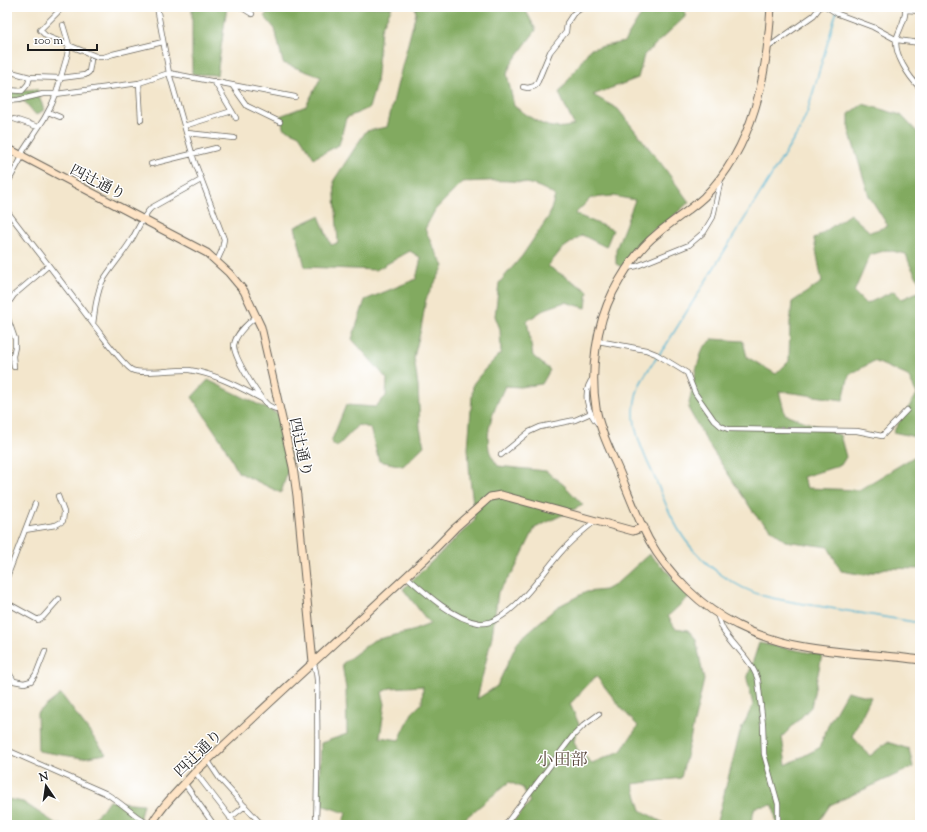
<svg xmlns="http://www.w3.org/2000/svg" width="927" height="832" font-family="'Sorts Mill Goudy','Noto Serif JP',serif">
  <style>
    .forest { fill: #82aa60; stroke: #4f633e; fill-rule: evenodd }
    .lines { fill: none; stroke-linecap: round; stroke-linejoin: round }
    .stream { stroke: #51b3d0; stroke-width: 1.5 }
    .street-casing { stroke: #67635a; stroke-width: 6 }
    .secondary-casing { stroke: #67635a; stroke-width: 9 }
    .street { stroke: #fff; stroke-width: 4.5 }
    .secondary { stroke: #fee4c6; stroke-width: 7 }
    .labels { text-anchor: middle; stroke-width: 3; stroke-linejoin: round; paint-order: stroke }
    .street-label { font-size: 15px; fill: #1c1c1c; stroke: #fff }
    .quarter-label { font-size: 17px; fill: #5c4a3f; stroke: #fff }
  </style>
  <rect width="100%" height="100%" fill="#fff"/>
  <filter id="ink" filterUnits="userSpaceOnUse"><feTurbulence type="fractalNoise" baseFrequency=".025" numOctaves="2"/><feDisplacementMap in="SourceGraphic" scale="8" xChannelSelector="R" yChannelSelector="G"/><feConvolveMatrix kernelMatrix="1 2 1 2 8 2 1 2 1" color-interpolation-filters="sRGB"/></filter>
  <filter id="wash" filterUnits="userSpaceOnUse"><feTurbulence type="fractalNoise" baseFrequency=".012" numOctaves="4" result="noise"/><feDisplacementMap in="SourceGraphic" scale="16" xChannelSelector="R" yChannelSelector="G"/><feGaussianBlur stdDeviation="0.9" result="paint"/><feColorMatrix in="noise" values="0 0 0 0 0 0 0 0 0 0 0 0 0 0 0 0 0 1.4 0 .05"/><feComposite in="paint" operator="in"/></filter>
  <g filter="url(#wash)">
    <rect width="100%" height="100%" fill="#f3e6cc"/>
    <path class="forest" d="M 192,7 L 227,7 L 217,75 L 192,74 Z
      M 273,7 L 392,7 L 381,29 L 376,84 L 369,108 L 346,118 L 339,145 L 314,158 L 299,135 L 283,128 L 282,119 L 280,116 L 306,106 L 321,77 L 283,63 L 275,29 L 264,16 Z
      M 415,7 L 524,7 L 536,30 L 511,64 L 507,74 L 514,106 C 535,120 547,133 574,125 L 559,93 L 590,49 L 624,42 L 639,18 L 649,7 L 685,9 L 685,17 L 644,55 L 638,78 L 593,95 L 618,109 L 663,166 L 689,202 L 669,220 L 653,230 L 624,268 L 616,264 L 616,249 L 635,200 L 613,196 L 591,198 L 575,214 L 613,230 L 606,247 L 582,235 L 562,249 L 548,266 L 588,291 L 586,308 L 565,302 L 545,309 L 527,321 L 533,356 L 550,370 L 542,384 L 520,387 L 505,386 C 496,406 485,427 489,449 C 490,455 495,461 498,466 L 546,471 L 564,485 L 583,505 L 535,528 L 515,569 L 498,592 L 492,636 L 477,699 L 497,686 L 518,641 L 557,607 L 586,592 L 605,590 L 616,584 L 649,554 L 682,586 L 690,596 L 668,616 L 675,628 L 688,630 L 696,639 L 704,680 L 681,778 L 633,784 L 641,810 L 667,825 L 510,825 L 530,802 L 523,788 L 509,782 L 462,821 L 460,825 L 342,825 L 346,813 L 318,804 L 321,743 L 347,734 L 346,689 L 342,664 L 374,640 L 412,631 L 430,624 L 403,589 L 475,520 L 470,479 L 468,448 L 473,384 L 485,369 L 501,353 L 500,329 L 495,316 L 499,283 L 522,256 L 549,216 L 555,196 C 530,176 494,181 463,182 L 435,210 L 425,229 L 433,247 L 444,266 L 426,299 L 421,329 L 414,357 L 418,386 L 420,428 L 424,446 L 403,466 L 379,461 L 370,428 L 358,425 L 337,447 L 331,442 L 346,405 L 375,407 L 386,396 L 387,379 L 352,339 L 365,300 L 416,279 L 421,258 L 410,251 L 376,270 L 305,267 L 295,227 L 319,216 L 331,245 L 338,243 L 334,180 L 366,131 L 387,127 L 398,82 L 416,13 ZM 596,676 L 622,709 L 638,726 L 621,751 L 592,763 L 577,749 L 574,741 L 579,724 L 570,704 ZM 423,686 L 422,703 L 412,713 L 399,740 L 380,737 L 385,704 L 382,692 L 390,688 Z
      M 37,89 L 44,110 L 36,115 L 25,102 L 7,99 L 7,91 Z
      M 863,104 L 901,115 L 920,135 L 920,283 L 910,265 L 906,254 L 887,250 L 870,255 L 854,292 L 866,304 L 894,291 L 902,299 L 920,291 L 920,438 L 893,432 L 917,394 L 908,376 L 874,361 L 849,375 L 843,400 L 779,391 L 785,414 L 840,435 L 846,457 L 841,465 L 803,477 L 807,488 L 859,490 L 920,453 L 920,569 L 886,568 L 865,575 L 841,571 L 828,547 L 785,541 L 756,516 L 707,442 L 688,408 L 696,370 L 703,348 L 713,339 L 743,341 L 747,357 L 776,374 L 789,361 L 790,322 L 792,302 L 822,282 L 814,239 L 850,214 L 870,232 L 888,226 L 869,196 L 849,130 L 849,114 Z
      M 208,380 L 280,415 L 291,461 L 281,493 L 238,472 L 224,445 L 192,397 Z
      M 759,643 L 822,655 L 811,707 L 782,737 L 786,765 L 819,748 L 830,721 L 847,691 L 871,697 L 852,736 L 870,756 L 887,742 L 909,749 L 913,767 L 830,805 L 820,820 L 820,825 L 777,825 L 773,805 L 755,807 L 750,825 L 716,825 L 740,732 L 753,705 L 747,679 Z
      M 61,694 L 106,754 L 82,758 L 38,751 L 37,713 Z
      M 7,799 L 23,802 L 58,825 L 61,825 L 7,825 Z
      M 108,801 L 143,804 L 138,825 L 86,825 L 102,810 Z"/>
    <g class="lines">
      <path class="stream" d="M 838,7 L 807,113 L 799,131 L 666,345 C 659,355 651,365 645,375 C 623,410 638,443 654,476 C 663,497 672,522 686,541 C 705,566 734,587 764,596 C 786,602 808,604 830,608 C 860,613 890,618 920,623"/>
    </g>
  </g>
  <g filter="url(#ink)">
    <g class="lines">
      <g class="street-casing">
        <path id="street" d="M 63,7 L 40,30 L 46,36 L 98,57 L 104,57 L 113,54 L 163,42
          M 157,7 L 169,73 L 194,160 L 224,239 L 222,250 L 217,261
          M 241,7 L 252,14
          M 827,7 L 838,14 L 873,27 L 897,40 L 920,43
          M 905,7 C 907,17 900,28 897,37 C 892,53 910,78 920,88
          M 906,10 L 920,11
          M 767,48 L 814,15 L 820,7
          M 7,71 L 30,77 L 61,78 L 85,75 L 89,72 L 91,60
          M 214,81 L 236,118
          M 139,83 L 141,120
          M 232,85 L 295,97
          M 523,87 L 528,88 L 535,86 L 538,81 L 550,52 L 566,32 L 567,23 L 573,14 L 583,7
          M 7,90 L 22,91 L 28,84 L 30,77
          M 7,101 L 18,100 L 43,94 L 56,94 L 139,83 L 169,73 L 232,85 L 247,106 L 280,122
          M 48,112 L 60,117
          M 14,119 L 38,127
          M 184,126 L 232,111
          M 187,133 L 234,138
          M 151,164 L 216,148
          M 7,184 L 22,157 L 23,151 L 44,119 L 52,104 L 56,94 L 67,56 L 69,45 L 63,25
          M 7,211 C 36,249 65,286 93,324 C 101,334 123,365 132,370 C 142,375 175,369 189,370 C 216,374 239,387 262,399
          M 627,268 L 637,266 L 689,245 L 704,232 L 713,217 L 721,178
          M 7,305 L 14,295 L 48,266
          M 7,316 L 15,339 L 15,347 L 13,356 L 14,367
          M 257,316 C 248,323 236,333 234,345 C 233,356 259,398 268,405 C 272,408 275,409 280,410
          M 93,324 C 95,310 96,295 102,282 C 111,267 123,254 132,239 C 138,229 143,216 151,208 L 201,180
          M 598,341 L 646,350 L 656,354 L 687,373 L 695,393 L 714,420 L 721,426 L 728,429 L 857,431 L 882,436 L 907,410
          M 594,377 C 581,391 587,412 599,425
          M 501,455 L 529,432 L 540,427 L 575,420 L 591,413
          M 25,530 L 56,525 L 63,521 L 64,512 L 58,496
          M 406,576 C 425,593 453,619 479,623 C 508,627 544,571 561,552 C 571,540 583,531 595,521
          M 7,577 L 35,504
          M 7,603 L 38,620 L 43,617 L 59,599
          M 717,614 C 719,620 721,626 724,631 C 735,647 752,661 758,680 L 763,725 L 764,754 L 778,804 L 778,825
          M 313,662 C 319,676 317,693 317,708 C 318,747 317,786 316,825
          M 7,670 L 14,681 L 24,683 L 31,681 L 36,674 L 45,651
          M 7,750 L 105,793 C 121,802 134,816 150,825
          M 208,761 L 220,779 L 262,825
          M 195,772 L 236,825
          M 185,784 L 214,825
          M 230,818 L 245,806
          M 505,825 L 572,737 L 584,725 L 599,714"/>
      </g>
      <g class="secondary-casing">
        <path id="secondary" d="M 771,7 C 767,75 754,147 704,197 C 689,211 672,221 657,234 C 638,249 624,271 613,292 C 596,325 590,372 596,408 C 600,431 611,452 620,473 C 629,495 638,519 649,540 C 668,574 702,608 737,625 C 795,655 857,651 920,660
          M 7,148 L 207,253 L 229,273 L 244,291 L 261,327 L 293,467 L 297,496 L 313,662
          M 151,825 C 163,804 179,790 195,772 L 425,559 L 455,528 L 490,497 L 501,495 L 633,531 L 644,527"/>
      </g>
      <use href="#street" class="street"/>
      <use href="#secondary" class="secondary"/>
    </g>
  </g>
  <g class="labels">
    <g class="street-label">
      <text transform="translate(98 182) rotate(27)" y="5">四辻通り</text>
      <text transform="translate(301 447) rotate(78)" y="5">四辻通り</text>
      <text transform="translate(198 753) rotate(-44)" y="5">四辻通り</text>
    </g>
    <g class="quarter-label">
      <text x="562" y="765">小田部</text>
    </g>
  </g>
  <rect width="927" height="832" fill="none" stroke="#fff" stroke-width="24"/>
  <g transform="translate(46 786) rotate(347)" stroke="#ffffff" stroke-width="3" paint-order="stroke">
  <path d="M0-3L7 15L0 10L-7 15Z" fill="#1c1c1c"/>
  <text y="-6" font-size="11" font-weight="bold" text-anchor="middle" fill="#1c1c1c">N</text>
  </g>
  <path d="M28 44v6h69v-6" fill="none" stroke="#1c1c1c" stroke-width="2"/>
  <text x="34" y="44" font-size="12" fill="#1c1c1c" stroke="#ffffff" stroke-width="3" paint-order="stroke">100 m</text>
</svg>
